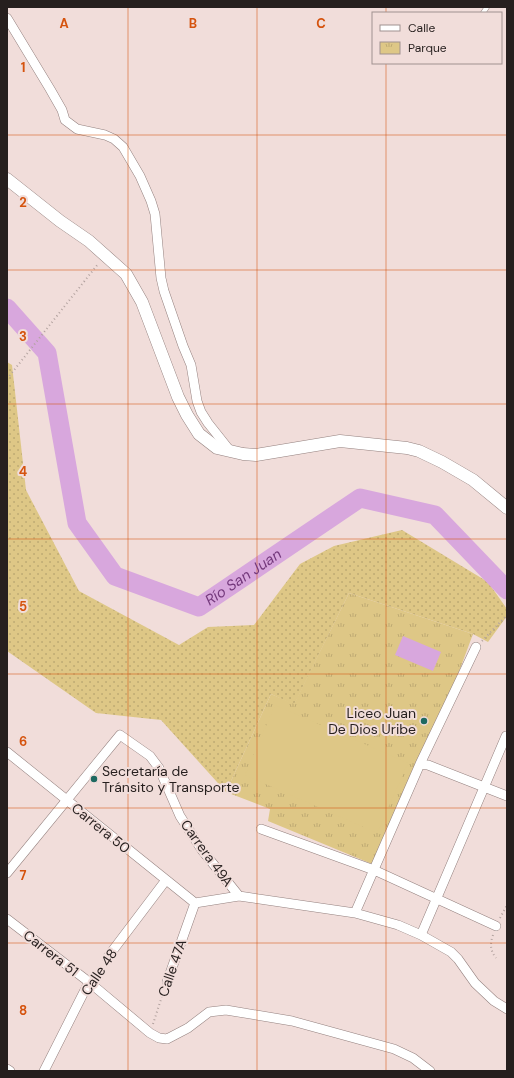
<svg xmlns="http://www.w3.org/2000/svg" width="514" height="1078" font-family="'DM Sans',sans-serif">
  <style>
    .grass { fill: url(#grass-dots) }
    .park { fill: url(#park-tufts) }
    .garden { fill: #dec786 }
    .water { fill: #d8a7dd }
    .lines { fill: none; stroke-linecap: round; stroke-linejoin: round }
    .river { stroke: #d8a7dd; stroke-width: 19 }
    .lane-casing { stroke: #94817f; stroke-width: 5.5 }
    .street-casing { stroke: #94817f; stroke-width: 10 }
    .secondary-casing { stroke: #94817f; stroke-width: 13 }
    .path { stroke: #b2a29f; stroke-width: 2; stroke-dasharray: 1 3; stroke-linecap: butt }
    .lane { stroke: #fff; stroke-width: 4.5 }
    .street { stroke: #fff; stroke-width: 9 }
    .secondary { stroke: #fff; stroke-width: 12 }
    .grid { fill: none; stroke: #d5530e; stroke-width: 1; stroke-opacity: 0.55 }
    .poi-dot { fill: #1e6961; stroke: #f1ddda; stroke-width: 1.5 }
    .labels { text-anchor: middle; stroke-width: 4; stroke-linejoin: round; paint-order: stroke }
    .poi-label { font-size: 14px; fill: #261f1e; stroke: #f1ddda; text-anchor: end }
    .street-label { font-size: 14px; fill: #261f1e; stroke: #f1ddda }
    .water-label { font-size: 15px; font-style: italic; fill: #753a7d; stroke: #f1ddda }
    .grid-label { font-size: 13px; text-anchor: middle; font-weight: bold; fill: #d5530e; stroke: #f1ddda; stroke-width: 4; stroke-linejoin: round; paint-order: stroke }
  </style>
  <defs>
    <pattern id="grass-dots" width="8" height="8" patternUnits="userSpaceOnUse"><rect width="8" height="8" fill="#dec786"/><path d="M2 2h.1M6 6h.1" fill="none" stroke="#beaa73" stroke-width="1.8" stroke-linecap="round"/></pattern>
    <pattern id="park-tufts" width="24" height="20" patternUnits="userSpaceOnUse"><rect width="24" height="20" fill="#dec786"/><path d="M3 7l-1-3M5 7V3M7 7l1-3M15 17l-1-3M17 17v-4M19 17l1-3" fill="none" stroke="#beaa73"/></pattern>
  </defs>
  <rect width="100%" height="100%" fill="#f1ddda"/>
  <path class="grass" d="M 7,362 L 12,365 L 26,490 L 79,591 L 179,645 L 208,627 L 254,625 L 300,564 L 334,546 L 402,530 L 488,582 L 507,609 L 507,616 L 488,642 L 473,634 L 349,593 L 294,705 L 271,694 L 226,792 L 161,720 L 96,713 L 7,651 Z"/>
  <path class="park" d="M 349,593 L 473,634 L 457,677 L 414,767 L 372,864 L 268,821 L 270,809 L 226,792 L 271,694 L 294,704 Z"/>
  <path class="garden" d="M 275,705 L 408,763 L 377,833 L 245,775 Z"/>
  <path class="water" d="M 403,636 L 441,652 L 433,671 L 395,655 Z"/>
  <g class="lines">
    <path class="river" id="s1" d="M 7,308 L 47,353 L 77,523 L 115,576 L 199,607 L 360,498 L 435,515 L 507,590"/>
    <g class="lane-casing">
      <path id="lane" d="M 483,13 L 487,7"/>
    </g>
    <g class="street-casing">
      <path id="street" d="M 7,18 L 50,89 L 62,110 L 65,120 L 77,129 L 105,135 L 114,139 L 123,147 L 140,176 L 151,201 L 155,214 L 161,278 L 164,291 L 183,346 L 191,365 L 197,401 L 201,412 L 208,423 L 231,452
        M 7,752 L 195,903
        M 420,764 L 428,765 L 507,796
        M 261,829 L 374,870 L 496,926
        M 7,873 L 120,735 L 150,756 L 159,768 L 180,816 L 202,850 L 239,896
        M 195,903 L 239,896 L 355,913 L 398,925 L 421,935 L 451,952 L 458,959 L 475,983 L 494,1001 L 507,1009
        M 355,913 L 420,764 L 476,647
        M 7,919 L 89,982 L 150,1033 L 159,1038 L 167,1039 L 188,1028 L 209,1012 L 226,1010 L 292,1021 L 394,1049 L 413,1058 L 430,1071
        M 421,935 L 506,736
        M 107,958 L 166,880
        M 167,982 L 195,903
        M 7,1069 L 10,1071
        M 44,1071 L 89,982"/>
    </g>
    <g class="secondary-casing">
      <path id="secondary" d="M 7,179 L 60,221 L 89,241 L 126,274 L 142,302 L 178,397 L 187,415 L 199,434 L 217,448 L 243,454 L 256,455 L 340,441 L 407,448 L 419,451 L 442,462 L 473,480 L 507,508"/>
    </g>
    <path class="path" d="M 7,379 L 98,264
      M 482,641 L 507,615
      M 500,918 L 507,905
      M 493,935 C 490,944 490,950 496,958
      M 94,974 L 102,965
      M 153,1024 L 164,990"/>
    <use href="#lane" class="lane"/>
    <use href="#street" class="street"/>
    <use href="#secondary" class="secondary"/>
  </g>
  <path class="grid" d="M 128,7 L 128,1071M 257,7 L 257,1071M 386,7 L 386,13M 386,63 L 386,1071M 7,135 L 507,135M 7,270 L 507,270M 7,404 L 507,404M 7,539 L 507,539M 7,674 L 507,674M 7,808 L 507,808M 7,943 L 507,943"/>
  <g class="poi-dot">
    <circle cx="424" cy="721" r="4"/>
    <circle cx="94" cy="779" r="4"/>
  </g>
  <g class="labels">
    <g class="poi-label">
      <text x="416" y="718">Liceo Juan<tspan x="416" dy="16">De Dios Uribe</tspan></text>
      <text x="102" y="776" text-anchor="start">Secretaría de<tspan x="102" dy="16">Tránsito y Transporte</tspan></text>
    </g>
    <g class="street-label">
      <text transform="translate(101 828) rotate(39)" y="5">Carrera 50</text>
      <text transform="translate(207 853) rotate(54)" y="5">Carrera 49A</text>
      <text transform="translate(51 953) rotate(38)" y="5">Carrera 51</text>
      <text transform="translate(172 968) rotate(-71)" y="5">Calle 47A</text>
      <text transform="translate(99 972) rotate(-56)" y="5">Calle 48</text>
    </g>
    <g class="water-label">
      <text dy="5" stroke="none"><textPath href="#s1" startOffset="441">Río San Juan</textPath></text>
    </g>
  </g>
  <g class="grid-label">
    <text x="64" y="28">A</text>
    <text x="193" y="28">B</text>
    <text x="321" y="28">C</text>
    <text x="23" y="72">1</text>
    <text x="23" y="207">2</text>
    <text x="23" y="341">3</text>
    <text x="23" y="476">4</text>
    <text x="23" y="611">5</text>
    <text x="23" y="746">6</text>
    <text x="23" y="880">7</text>
    <text x="23" y="1015">8</text>
  </g>
  <rect width="514" height="1078" fill="none" stroke="#261f1e" stroke-width="16"/>
  <rect x="372" y="12" width="130" height="52" fill="#f1ddda" stroke="#a0918f"/>
  <rect x="380" y="25" width="20" height="6" fill="#ffffff" stroke="#a0918f"/>
  <text x="408" y="32" font-size="12" fill="#261f1e">Calle</text>
  <rect x="380" y="42" width="20" height="12" fill="url(#park-tufts)" stroke="#a0918f"/>
  <text x="408" y="52" font-size="12" fill="#261f1e">Parque</text>
</svg>
